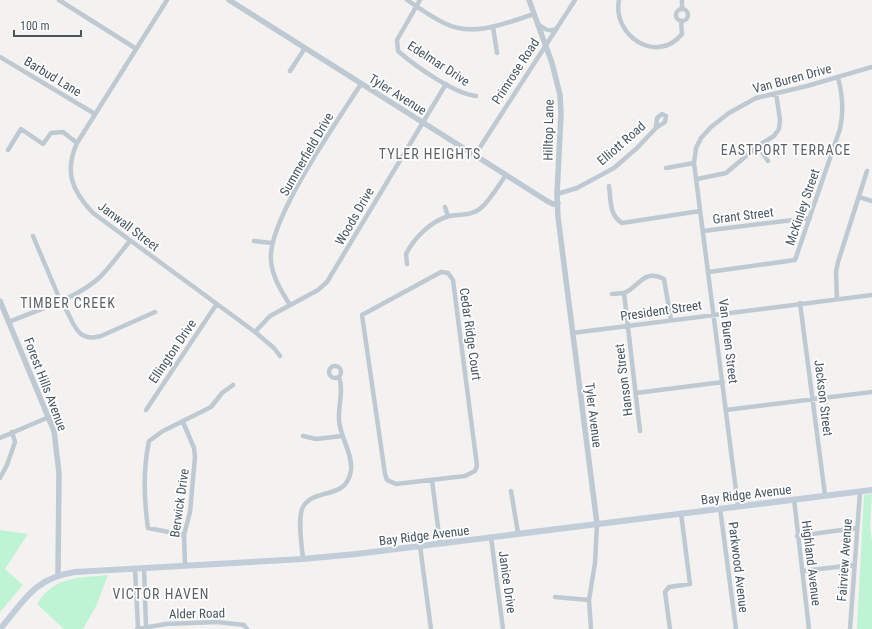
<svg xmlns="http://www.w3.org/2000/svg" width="872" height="629" font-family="'Roboto Condensed',sans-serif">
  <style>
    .green { fill: #bef3d3 }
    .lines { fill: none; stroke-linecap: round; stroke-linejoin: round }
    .minor { stroke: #bec9d2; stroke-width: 4.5 }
    .tertiary { stroke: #bec9d2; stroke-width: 5.5 }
    .secondary { stroke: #c1cdd9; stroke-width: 6 }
    .labels { text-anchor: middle; stroke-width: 3.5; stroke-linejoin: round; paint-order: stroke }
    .street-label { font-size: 13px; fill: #475561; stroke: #fff }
    .neighbourhood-label { font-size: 14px; letter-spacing: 1px; fill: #5d6267; stroke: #fff }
  </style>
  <rect width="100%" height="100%" fill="#f4f1f1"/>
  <path class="green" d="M 872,494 L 870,525 L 872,542 L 872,629 L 857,629 L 864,495 Z
    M 0,530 L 28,534 L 5,569 L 23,585 L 0,612 Z
    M 108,575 L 96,606 L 83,629 L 64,629 L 37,604 C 54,576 79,578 108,575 Z"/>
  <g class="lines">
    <path class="minor" d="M 59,0 L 135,48
      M 167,0 L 77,143 C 64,172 72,191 93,213 L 255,332 L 274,348 L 280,356
      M 407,0 C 419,8 431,17 444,23 C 473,38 506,23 534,14
      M 420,0 L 397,40 L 398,51 C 415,66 455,94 476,96
      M 619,0 C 612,36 657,65 682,34 L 681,21
      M 682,9 L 682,0
      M676 15a6 6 0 1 1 12 0a6 6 0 1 1-12 0Z
      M 538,24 C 544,29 548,32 556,29
      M 493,27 L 497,53
      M 0,57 L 95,114
      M 290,71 L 305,48
      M 758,146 L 768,161
      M 8,150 L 21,129 L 43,144 L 51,133 L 63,132 L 77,143
      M 475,155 L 575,0
      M 666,168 L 694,163
      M 697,179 L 726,173 L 758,146 L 774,136 L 779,129 L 780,120 L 776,93
      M 609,186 C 611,200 609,215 622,223 L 700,211
      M 557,194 L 577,188 L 614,168 L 637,148 L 656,128 L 665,122 L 666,116 L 662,114 L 657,118 L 656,128
      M 859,197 L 872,201
      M 445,207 L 448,216
      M 703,231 L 810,218
      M 33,236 L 60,300 C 74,317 73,344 101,336 L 155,312
      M 254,241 L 272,243
      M 407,264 L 406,254 C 414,238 431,221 449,216 C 460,214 472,216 481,208 C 491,199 498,186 506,175
      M 441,272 L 448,273 L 453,280 L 477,466 L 475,471 L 465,476 L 396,484 L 387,480 L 385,474 L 362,315 Z
      M 709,272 L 795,260 L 840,129 C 844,111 843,96 838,78
      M 612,294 L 624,293
      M 837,299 L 836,272 L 838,262 L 867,171
      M 800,303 L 825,495
      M 290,305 C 282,292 272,277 271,260 C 267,221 338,120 361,84
      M 9,322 C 37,310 78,298 100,277 C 111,266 120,253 130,241
      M 255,332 L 270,316 L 318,290 L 327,282 L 446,84
      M 572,333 L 872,295
      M329 372a6 6 0 1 1 12 0a6 6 0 1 1-12 0Z
      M 636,393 L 723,382
      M 146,410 L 216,305
      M 726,410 L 872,392
      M 183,422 L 194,448 L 195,457 L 190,512 L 184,535 L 185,565
      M 640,431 L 624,293 C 639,288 642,268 664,279 L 671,320
      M 303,436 L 316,439 L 342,436
      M 0,438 L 49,417
      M 0,478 L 7,465 L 15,442 L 12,432
      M 432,480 L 440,543
      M 511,491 L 518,533
      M 794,499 L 809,629
      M 738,506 L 694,163 L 696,148 L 701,138 L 711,127 L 729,113 L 756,98 L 807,86 L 872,67
      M 720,508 L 736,629
      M 184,535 L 148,528 C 144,500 143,469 149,441 L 163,431 L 211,407 L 222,393 L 233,385
      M 797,536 L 857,528
      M 491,537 L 503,629
      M 420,546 L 431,629
      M 303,559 C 302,547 297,518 303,507 C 314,487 347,501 351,470 C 353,454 340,437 339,420 C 338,407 344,389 339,377
      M 135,568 L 138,628
      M 144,568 L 146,626
      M 802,571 L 854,565
      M 555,597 L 589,600
      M 137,629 L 166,624 L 217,622 L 244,625 L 247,629
      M 591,629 L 589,600 L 595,563 L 597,524
      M 670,629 L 665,592 L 669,587 L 690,584 L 681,513
      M 850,629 L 860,492"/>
    <path class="tertiary" d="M 229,0 L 547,201 L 553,204 L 558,203
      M 529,0 L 552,63 L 560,95 L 561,114 L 557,194 L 558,217 L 597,524
      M 0,301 L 54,431 L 59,473 L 58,574"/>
    <path class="secondary" d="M 0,629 C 25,600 34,578 75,572 L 303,559 L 356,554 L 872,490"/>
  </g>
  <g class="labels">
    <g class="street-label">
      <text transform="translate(439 63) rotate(33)" y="5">Edelmar Drive</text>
      <text transform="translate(515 71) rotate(-57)" y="5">Primrose Road</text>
      <text transform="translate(53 76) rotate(31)" y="5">Barbud Lane</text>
      <text transform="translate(792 78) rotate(-15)" y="5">Van Buren Drive</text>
      <text transform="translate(398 94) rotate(32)" y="5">Tyler Avenue</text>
      <text transform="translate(548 130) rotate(-89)" y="5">Hilltop Lane</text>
      <text transform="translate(621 143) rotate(-41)" y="5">Elliott Road</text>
      <text transform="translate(306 154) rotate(-60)" y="5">Summerfield Drive</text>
      <text transform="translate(802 207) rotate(-71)" y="5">McKinley Street</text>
      <text transform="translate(743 215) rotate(-7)" y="5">Grant Street</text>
      <text transform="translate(354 216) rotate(-60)" y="5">Woods Drive</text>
      <text transform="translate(129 226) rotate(37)" y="5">Janwall Street</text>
      <text transform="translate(661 310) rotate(-8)" y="5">President Street</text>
      <text transform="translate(471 334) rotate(82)" y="5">Cedar Ridge Court</text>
      <text transform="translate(729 341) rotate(83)" y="5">Van Buren Street</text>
      <text transform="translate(172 351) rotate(-56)" y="5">Ellington Drive</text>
      <text transform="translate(623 380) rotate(-97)" y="5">Hanson Street</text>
      <text transform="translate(46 384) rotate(69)" y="5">Forest Hills Avenue</text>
      <text transform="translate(824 398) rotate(83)" y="5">Jackson Street</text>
      <text transform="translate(594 415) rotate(83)" y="5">Tyler Avenue</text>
      <text transform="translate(746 494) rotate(-7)" y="5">Bay Ridge Avenue</text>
      <text transform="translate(179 503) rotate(-82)" y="5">Berwick Drive</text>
      <text transform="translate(424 535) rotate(-7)" y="5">Bay Ridge Avenue</text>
      <text transform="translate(844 560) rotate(-86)" y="5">Fairview Avenue</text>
      <text transform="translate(812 563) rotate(83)" y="5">Highland Avenue</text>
      <text transform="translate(739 567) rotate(83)" y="5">Parkwood Avenue</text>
      <text transform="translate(508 582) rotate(82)" y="5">Janice Drive</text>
      <text transform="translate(197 613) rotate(-1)" y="5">Alder Road</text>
    </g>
    <g class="neighbourhood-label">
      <text x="786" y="155">EASTPORT TERRACE</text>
      <text x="430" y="159">TYLER HEIGHTS</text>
      <text x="68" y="308">TIMBER CREEK</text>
      <text x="161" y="599">VICTOR HAVEN</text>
    </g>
  </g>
  <path d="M14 30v6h67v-6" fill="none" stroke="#475561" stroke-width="2"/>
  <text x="20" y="30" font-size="12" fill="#475561" stroke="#ffffff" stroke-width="3" paint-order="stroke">100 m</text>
</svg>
